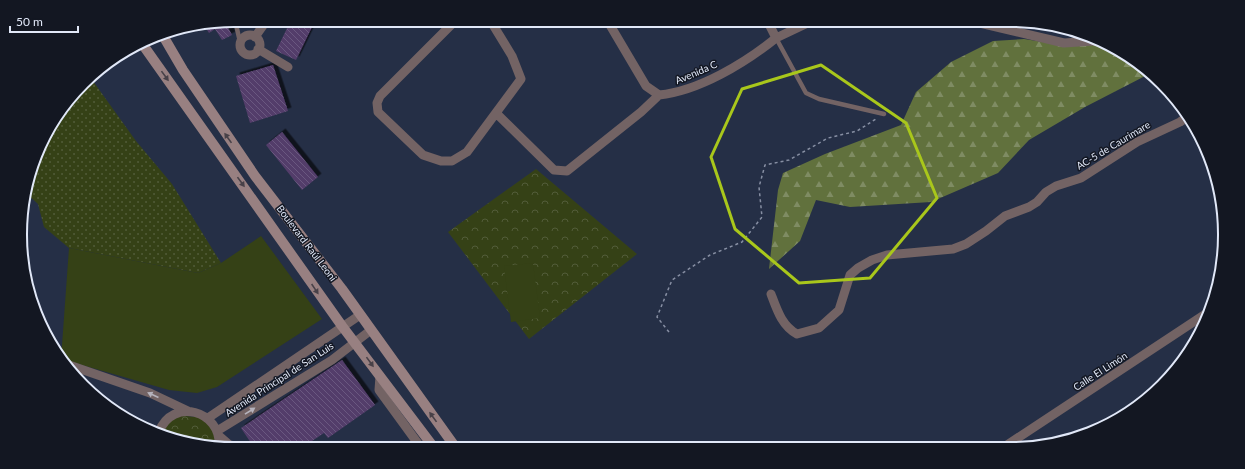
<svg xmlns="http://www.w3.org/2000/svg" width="1245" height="469" font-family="Lato,sans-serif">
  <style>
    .grass { fill: url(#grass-dots) }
    .forest { fill: url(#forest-firs) }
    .park { fill: url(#park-crowns) }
    .pitch { fill: #354116 }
    .building { fill: url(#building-back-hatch); filter: url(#shadow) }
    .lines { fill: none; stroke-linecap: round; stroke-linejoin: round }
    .path { stroke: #878fa3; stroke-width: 1.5; stroke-dasharray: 3 3; stroke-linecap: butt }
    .service { stroke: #736364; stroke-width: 4.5 }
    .minor { stroke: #736364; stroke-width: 9 }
    .secondary { stroke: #988081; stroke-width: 10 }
    .oneway { fill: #484148 }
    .oneway2 { fill: #b5b3bd }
    .marked { fill: none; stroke: #a9c71b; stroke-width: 3; stroke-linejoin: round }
    .labels { text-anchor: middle; stroke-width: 3; stroke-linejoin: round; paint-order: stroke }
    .street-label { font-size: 10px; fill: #e1e8f8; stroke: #131722 }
    .rim { fill: none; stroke: #e1e8f8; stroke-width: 2 }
  </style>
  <defs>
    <pattern id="grass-dots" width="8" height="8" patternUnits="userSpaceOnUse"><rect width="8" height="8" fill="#354116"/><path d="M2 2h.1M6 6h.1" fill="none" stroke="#525c39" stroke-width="1.8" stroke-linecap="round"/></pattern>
    <pattern id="forest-firs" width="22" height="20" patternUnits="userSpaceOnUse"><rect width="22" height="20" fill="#61713d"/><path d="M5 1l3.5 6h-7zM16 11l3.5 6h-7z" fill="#7f8c63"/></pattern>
    <pattern id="park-crowns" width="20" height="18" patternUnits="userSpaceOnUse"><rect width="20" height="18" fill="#354116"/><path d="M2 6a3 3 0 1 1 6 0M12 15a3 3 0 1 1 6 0" fill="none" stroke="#525c39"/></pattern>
    <pattern id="building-back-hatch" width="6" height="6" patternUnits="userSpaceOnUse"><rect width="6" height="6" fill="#533d6a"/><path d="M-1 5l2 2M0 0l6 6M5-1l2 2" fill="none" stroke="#6b5980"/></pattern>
    <filter id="shadow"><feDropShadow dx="3.5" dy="-3.5" stdDeviation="0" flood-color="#0009"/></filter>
  </defs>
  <rect width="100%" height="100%" fill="#252f46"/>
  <path class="grass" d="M 90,77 L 136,141 L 172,184 L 221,263 L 198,273 L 69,248 L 44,227 L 38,204 L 26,193 L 49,127 Z"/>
  <path class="forest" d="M 1024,39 L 1063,45 L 1097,43 L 1141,64 L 1149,74 L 1085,107 L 1029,140 L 998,173 L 931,202 L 850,207 L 816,200 L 800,241 L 769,269 L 778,190 L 783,173 L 825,154 L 901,125 L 916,92 L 951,62 L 993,41 Z"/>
  <path class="park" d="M 536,169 L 637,254 L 529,339 L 448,232 Z
    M 175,415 L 208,418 L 219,447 L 179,442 L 159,432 Z"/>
  <path class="pitch" d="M 261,236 L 322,319 L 217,387 L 197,393 L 169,390 L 61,359 L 69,248 L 198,273 L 221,263 Z
    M 533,263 L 540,318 L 511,322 L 504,266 Z"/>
  <path class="building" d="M 291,20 L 320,20 L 312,27 L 296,60 L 276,51 Z
    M 228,21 L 226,24 L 232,35 L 222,40 L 215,29 L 209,33 L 204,25 Z
    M 273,65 L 288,111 L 250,123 L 236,76 Z
    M 282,132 L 318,177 L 302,190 L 266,145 Z
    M 342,360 L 375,405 L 328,438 L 324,433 L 300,449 L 255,449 L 241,428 Z"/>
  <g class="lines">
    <path class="path" d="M 669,332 L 657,317 L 672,280 L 710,255 L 742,242 L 762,217 L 759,187 L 765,165 L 789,160 L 828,138 L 857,131 L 876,119"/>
    <path class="service" d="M 235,20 L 240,42
      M 776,38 L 806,93 L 819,99 L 884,114"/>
    <path class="minor" d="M 456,20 L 380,96 L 377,103 L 378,112 L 423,155 L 441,161 L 452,161 L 467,152 L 521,79 L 512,56 L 490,20
      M 607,20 L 646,86 L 659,95 C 699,91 745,63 776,38 L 767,20
      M 967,20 L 1064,43 L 1094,41
      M240 45a10 10 0 1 1 20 0a10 10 0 1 1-20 0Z
      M 255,37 L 267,20
      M 776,38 L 814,20
      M 258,49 L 288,67
      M 496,113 L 554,170 L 567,171 L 641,112 L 659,95
      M 771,294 C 777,310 782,326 797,334 L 819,328 L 839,310 L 850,275 L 858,268 L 872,260 L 887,255 L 953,249 L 966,244 L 986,231 L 1005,216 L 1029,207 L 1037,202 L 1046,192 L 1056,186 L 1081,178 L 1137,142 L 1180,122 L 1187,117
      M 66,364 L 150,393 L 188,411
      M 380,376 L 379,390 L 422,449
      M 208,418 L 360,315
      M 217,431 L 332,360 L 371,330
      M 159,432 C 172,397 222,410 219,447
      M 219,436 L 234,449
      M 1004,447 L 1207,313"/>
    <path class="secondary" d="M 162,34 L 183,70 L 255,176 L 342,289 L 456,448
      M 143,45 L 342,326 L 435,449"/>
  </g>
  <defs><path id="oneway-solid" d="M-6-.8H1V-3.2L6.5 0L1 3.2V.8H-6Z"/></defs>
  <g class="oneway">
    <use href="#oneway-solid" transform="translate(165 76) rotate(54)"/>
    <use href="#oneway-solid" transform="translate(228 138) rotate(-125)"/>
    <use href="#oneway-solid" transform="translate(241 182) rotate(54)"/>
    <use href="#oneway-solid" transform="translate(315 289) rotate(56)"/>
    <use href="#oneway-solid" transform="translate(370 362) rotate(54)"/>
    <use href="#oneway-solid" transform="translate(433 417) rotate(-126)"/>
  </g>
  <g class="oneway2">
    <use href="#oneway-solid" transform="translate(153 395) rotate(-156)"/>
    <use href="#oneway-solid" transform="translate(250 411) rotate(-32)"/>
  </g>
  <path class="marked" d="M 821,65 L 906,123 L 937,198 L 870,278 L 799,283 L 735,229 L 711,157 L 742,89 Z"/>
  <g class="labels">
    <g class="street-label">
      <text transform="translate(696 72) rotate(-23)" y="4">Avenida C</text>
      <text transform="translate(1113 145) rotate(-31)" y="4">AC-5 de Caurimare</text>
      <text transform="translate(307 243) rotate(53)" y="4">Boulevard Raúl Leoni</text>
      <text transform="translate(1100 371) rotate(-33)" y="4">Calle El Limón</text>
      <text transform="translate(279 379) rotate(-33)" y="4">Avenida Principal de San Luis</text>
    </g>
  </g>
  <path d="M0 0H1245V469H0ZM234 27H1011A207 207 0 0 1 1218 234V235A207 207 0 0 1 1011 442H234A207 207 0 0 1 27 235V234A207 207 0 0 1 234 27Z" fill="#131722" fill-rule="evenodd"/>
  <path class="rim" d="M234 27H1011A207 207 0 0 1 1218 234V235A207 207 0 0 1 1011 442H234A207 207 0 0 1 27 235V234A207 207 0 0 1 234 27Z"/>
  <path d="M10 26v6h68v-6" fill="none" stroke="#e1e8f8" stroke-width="2"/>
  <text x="16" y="26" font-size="12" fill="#e1e8f8" stroke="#131722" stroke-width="3" paint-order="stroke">50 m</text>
</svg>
